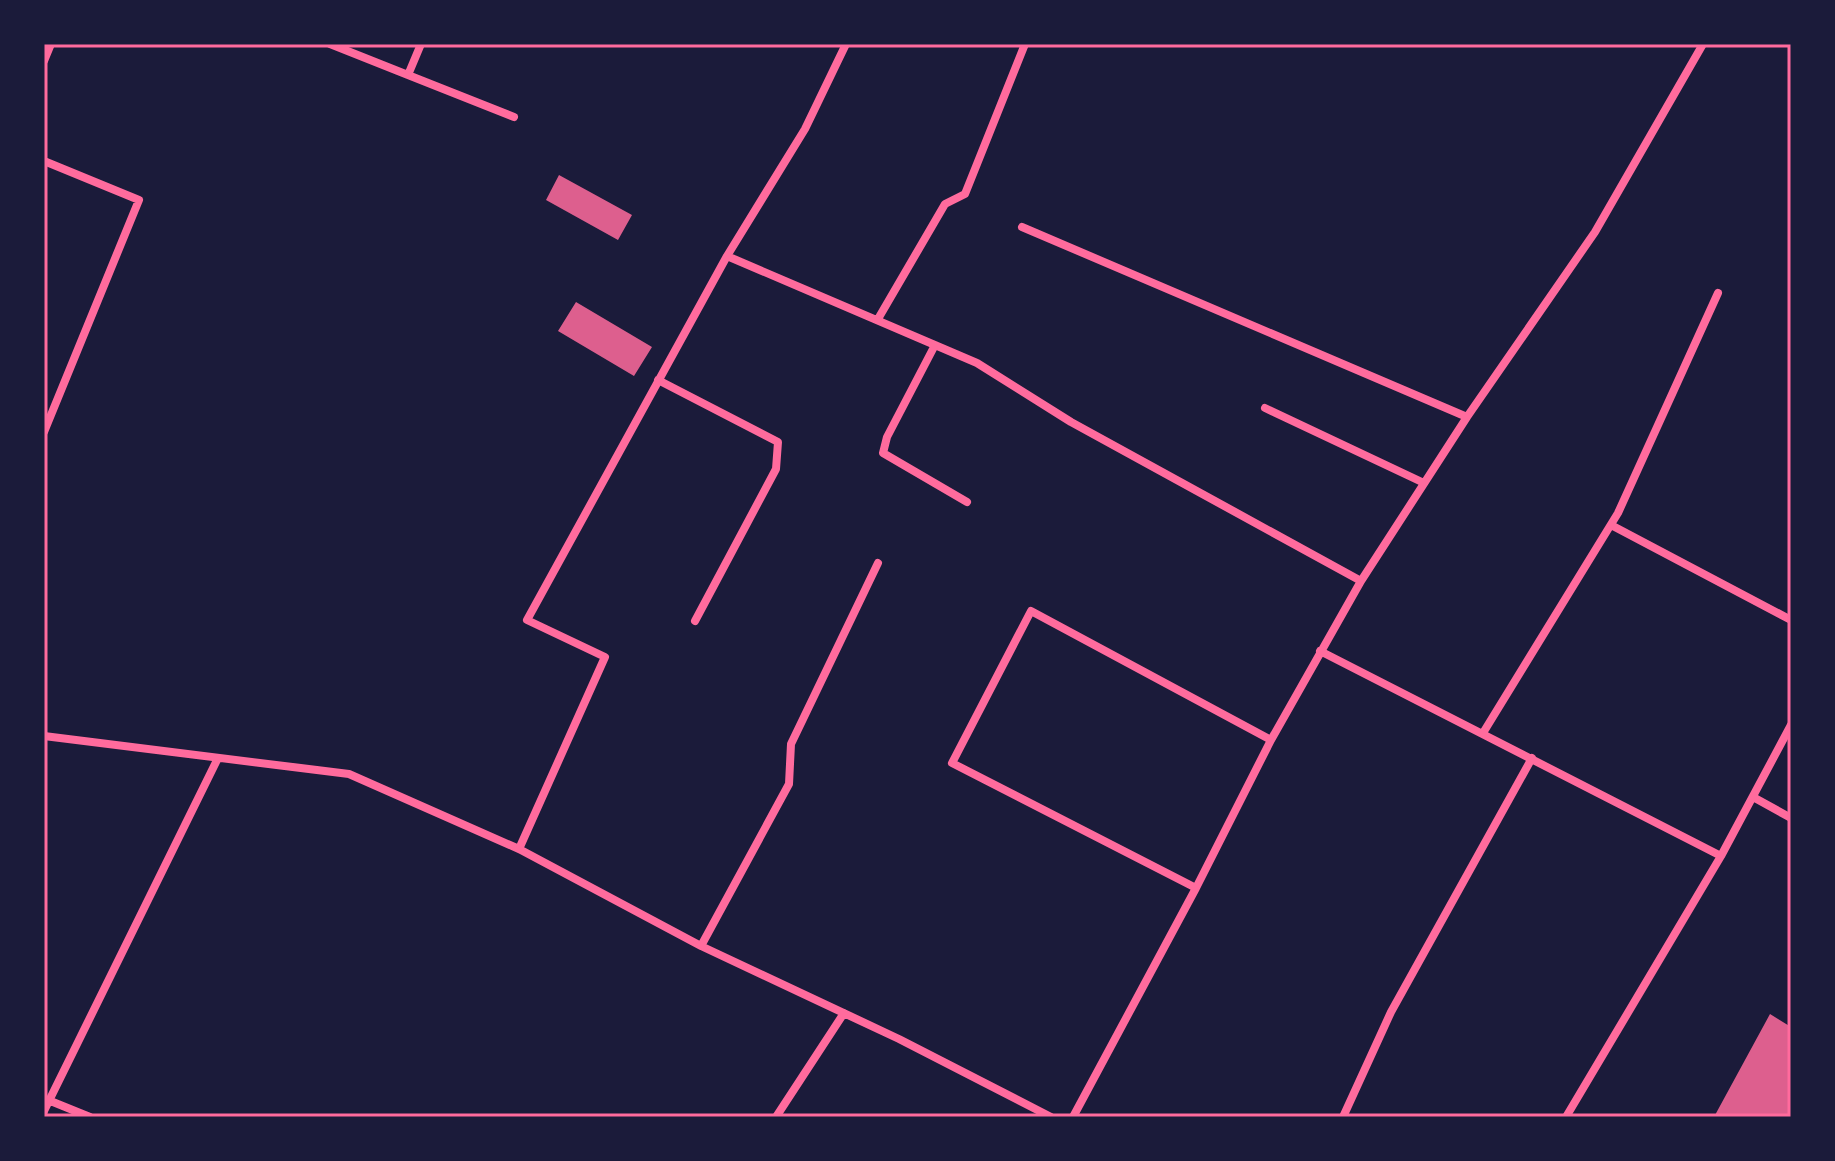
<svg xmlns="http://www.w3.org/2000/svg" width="1835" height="1161" font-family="'Archivo Narrow',sans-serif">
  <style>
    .building { fill: #dd5f8e }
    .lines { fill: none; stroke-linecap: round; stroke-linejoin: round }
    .minor { stroke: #ff6b9d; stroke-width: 8 }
    .neatline { fill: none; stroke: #ff6b9d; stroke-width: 3 }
  </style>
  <rect width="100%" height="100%" fill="#1b1b3a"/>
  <path class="building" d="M 559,175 L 632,215 L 618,240 L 546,200 Z
    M 576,302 L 652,347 L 634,376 L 558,331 Z
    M 1770,1014 L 1791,1027 L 1791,1117 L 1714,1117 Z"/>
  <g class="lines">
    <path class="minor" d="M 330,44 L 408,75 L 421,44
      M 44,61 L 51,44
      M 408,75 L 514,117
      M 44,161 L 139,200 L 44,432
      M 1022,227 L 1467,417
      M 727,256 L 977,363 L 1071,422 L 1361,581
      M 878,319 L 945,204 L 965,194 L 1025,44
      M 935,345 L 887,437 L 883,453 L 967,502
      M 658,380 L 778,442 L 776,469 L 695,621
      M 1265,408 L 1424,483
      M 1611,525 L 1791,620
      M 1320,651 L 1721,856
      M 1483,733 L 1618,513 L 1718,293
      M 44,736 L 349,774 L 519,849 L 701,946 L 899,1039 L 1051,1117
      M 1753,797 L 1791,818
      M 519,849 L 605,657 L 527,620 L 727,256 L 805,129 L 846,44
      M 1196,888 L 952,763 L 1031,611 L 1271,740
      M 701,946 L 789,784 L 791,744 L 878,563
      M 48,1100 L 90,1117
      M 44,1111 L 218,758
      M 776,1117 L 844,1013
      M 1073,1117 L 1196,888 L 1271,740 L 1361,581 L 1467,417 L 1595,232 L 1703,44
      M 1343,1117 L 1391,1012 L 1532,758
      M 1566,1117 L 1721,856 L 1791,725"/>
  </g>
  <rect width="1835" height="1161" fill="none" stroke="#1b1b3a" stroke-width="92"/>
  <rect x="46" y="46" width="1743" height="1069" class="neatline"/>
</svg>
